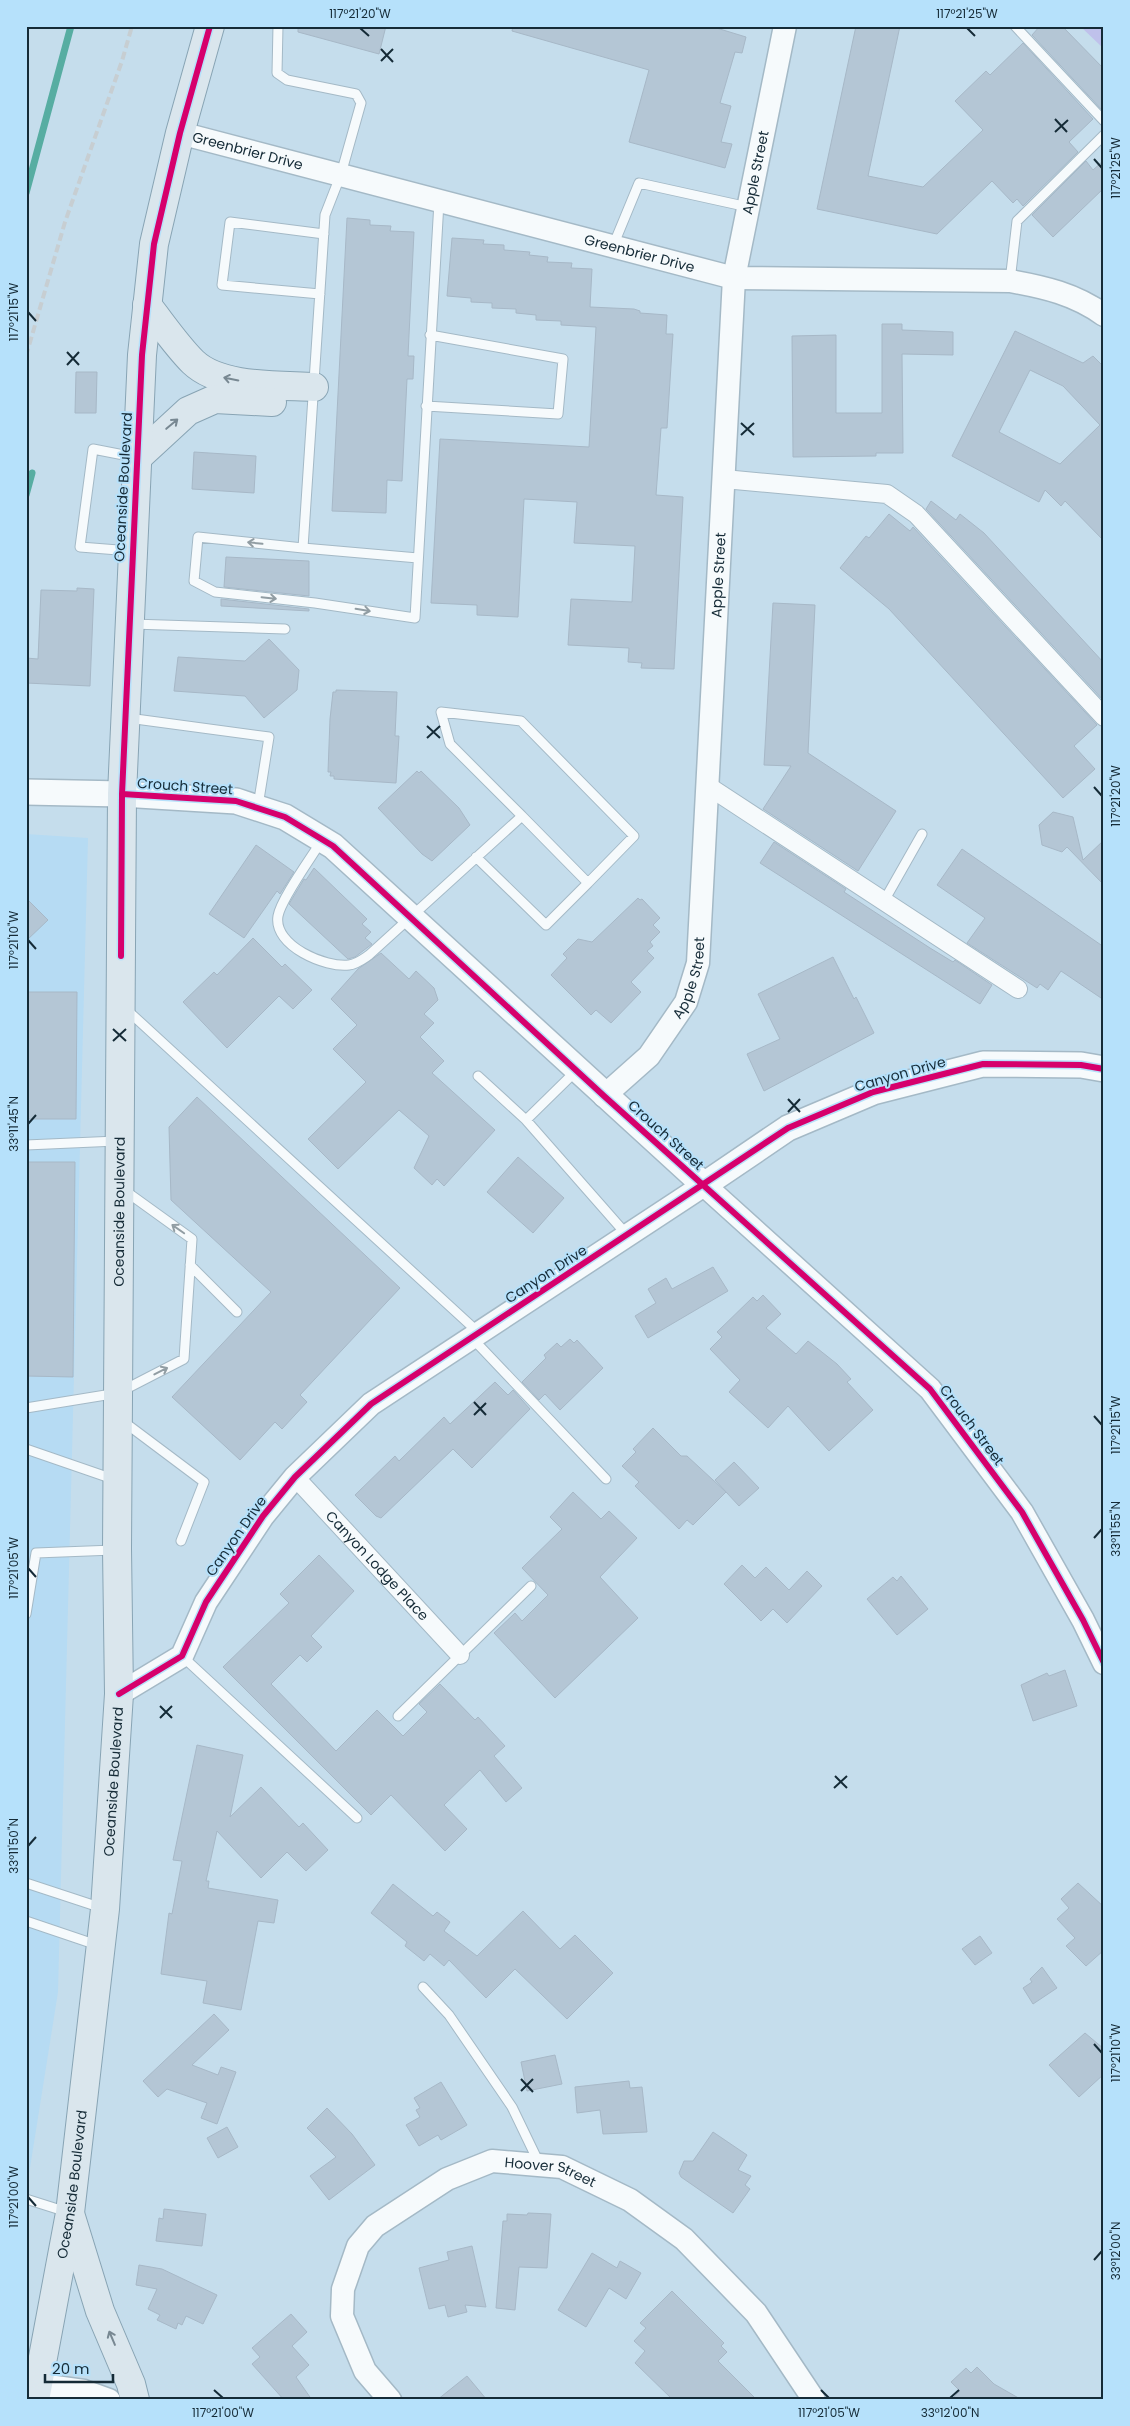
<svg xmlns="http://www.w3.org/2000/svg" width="1130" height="2426" font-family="Poppins,sans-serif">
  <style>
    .built { fill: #b6dbf3 }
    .green { fill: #bfc1eb }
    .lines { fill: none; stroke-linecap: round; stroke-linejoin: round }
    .stream { stroke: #57ada2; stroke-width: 7 }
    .building { fill: #b4c6d5; stroke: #a7b8c7; fill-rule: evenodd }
    .service-casing { stroke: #a4b9c6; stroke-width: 11 }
    .minor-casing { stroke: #a4b9c6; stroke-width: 20 }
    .tertiary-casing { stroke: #a4b9c6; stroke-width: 25 }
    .secondary-casing { stroke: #a4b9c6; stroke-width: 28 }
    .primary-casing { stroke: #88a4b4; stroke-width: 30 }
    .service { stroke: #f6fafc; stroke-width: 9 }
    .minor { stroke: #f6fafc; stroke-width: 18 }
    .tertiary { stroke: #f6fafc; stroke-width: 22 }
    .secondary { stroke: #f6fafc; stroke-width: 25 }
    .primary { stroke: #dae6ed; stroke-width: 28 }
    .rail { stroke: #c7ced2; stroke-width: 4; stroke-dasharray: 8 4; stroke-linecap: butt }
    .cycleway-casing { stroke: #b6e1fb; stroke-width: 9 }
    .cycleway { stroke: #d6006c; stroke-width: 6 }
    .oneway { stroke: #788892 }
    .oneway2 { stroke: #919da3 }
    .ticks { fill: none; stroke: #152b37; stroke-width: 2 }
    .labels { text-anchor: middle; stroke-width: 4; stroke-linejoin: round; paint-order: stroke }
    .street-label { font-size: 14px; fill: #152b37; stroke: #b6e1fb }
    .neatline { fill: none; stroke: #152b37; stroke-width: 2 }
    .ticks-label { font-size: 12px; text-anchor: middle; fill: #152b37 }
  </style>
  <rect width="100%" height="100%" fill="#c5ddec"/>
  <path class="built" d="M 26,834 L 88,838 L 58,1992 L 26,2193 Z"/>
  <path class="green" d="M 1080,26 L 1104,26 L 1104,49 Z"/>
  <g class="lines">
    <path class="stream" d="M 26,193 L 71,26
      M 26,495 L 32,473"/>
  </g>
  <path class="building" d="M 298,26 L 386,26 L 379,54 L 298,32 Z
    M 513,26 L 710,26 L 746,37 L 742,53 L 735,52 L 720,103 L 731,106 L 721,142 L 732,144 L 725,168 L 629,142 L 649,70 L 512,31 Z
    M 856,26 L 900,26 L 868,176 L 923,187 L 983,130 L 955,101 L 986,71 L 990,75 L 1023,43 L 1093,119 L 1069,142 L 1078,152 L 1023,206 L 1017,199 L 1013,203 L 992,181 L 937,234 L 817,209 Z
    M 1040,26 L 1062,26 L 1104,69 L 1102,110 L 1032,35 Z
    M 1104,160 L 1104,188 L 1053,237 L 1032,215 L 1086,161 L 1093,170 Z
    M 347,218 L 370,220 L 370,225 L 391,226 L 390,231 L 414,232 L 408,356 L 414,356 L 413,379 L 407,379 L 402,481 L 387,480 L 386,513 L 332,511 Z
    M 452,238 L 484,240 L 483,244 L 504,245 L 504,250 L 530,252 L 529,255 L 548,257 L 547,262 L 572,263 L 571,268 L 592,269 L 590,307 L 634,309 L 640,311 L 640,313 L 667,315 L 666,334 L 673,334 L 667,428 L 661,428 L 656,495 L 683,497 L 674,669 L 641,668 L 642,663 L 628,662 L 629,648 L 568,645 L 571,599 L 632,602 L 635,546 L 574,543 L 577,502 L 524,499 L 518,617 L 477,615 L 477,605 L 431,603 L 440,439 L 589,447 L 596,327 L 561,325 L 561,321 L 536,320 L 536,315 L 516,313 L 516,309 L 492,308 L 492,303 L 471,302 L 471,298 L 447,296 Z
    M 882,324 L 902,324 L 902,330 L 953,332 L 953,355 L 902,354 L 903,453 L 876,453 L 876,456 L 793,457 L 792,336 L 836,335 L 836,413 L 882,413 Z
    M 1015,331 L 1083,363 L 1093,356 L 1104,367 L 1104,541 L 1065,501 L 1061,506 L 1045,490 L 1039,502 L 952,456 ZM 1030,370 L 1063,386 L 1100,425 L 1060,464 L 999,432 Z
    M 76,372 L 97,372 L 96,413 L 75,413 Z
    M 194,452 L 256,456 L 254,493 L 192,489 Z
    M 931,501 L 956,520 L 960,514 L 984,533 L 1104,663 L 1104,701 L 926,509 Z
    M 889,514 L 910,531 L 913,527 L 1097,725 L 1074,746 L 1095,769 L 1063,798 L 889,609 L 840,568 L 866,536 L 869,538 Z
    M 226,557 L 309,561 L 309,596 L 224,587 Z
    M 77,588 L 94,589 L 90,686 L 26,683 L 26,658 L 38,659 L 41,590 L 77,591 Z
    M 221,599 L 309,609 L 309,611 L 221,606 Z
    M 773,603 L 815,605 L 808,753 L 896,811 L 858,871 L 763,809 L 791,766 L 764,765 Z
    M 269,639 L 299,670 L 297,690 L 264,718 L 245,696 L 174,691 L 178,657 L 245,661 Z
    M 336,690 L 397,692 L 395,736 L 399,736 L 396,783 L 334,779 L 334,776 L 330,776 L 331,772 L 328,772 L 330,719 L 333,692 L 336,692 Z
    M 417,771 L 419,773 L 421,771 L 459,808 L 470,825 L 432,861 L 422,854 L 378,808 Z
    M 1053,812 L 1073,817 L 1083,860 L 1104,840 L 1104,885 L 1067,847 L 1062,852 L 1042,845 L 1039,825 Z
    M 774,842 L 846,889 L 844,892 L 930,948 L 953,962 L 955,960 L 992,985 L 980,1004 L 760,863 Z
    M 256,845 L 294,872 L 280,894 L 277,891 L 244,938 L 209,914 Z
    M 962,849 L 1104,947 L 1104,1000 L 1061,971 L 1048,990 L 1040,984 L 1037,988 L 967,943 L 985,918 L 937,885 Z
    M 314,868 L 367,919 L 362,924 L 371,932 L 365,938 L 372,944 L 355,957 L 348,959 L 289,904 L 304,879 L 306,880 Z
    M 26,898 L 48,920 L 26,941 Z
    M 638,898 L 640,900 L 642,899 L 660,918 L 653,925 L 660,932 L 650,942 L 653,946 L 647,951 L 654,958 L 631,982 L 641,992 L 611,1023 L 596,1010 L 591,1015 L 551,975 L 567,958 L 563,954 L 578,939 L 592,942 Z
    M 253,938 L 282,967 L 285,964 L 312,990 L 293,1009 L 279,996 L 227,1048 L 183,1002 L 214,972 L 217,975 Z
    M 381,953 L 409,979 L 416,971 L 434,988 L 438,1000 L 424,1014 L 434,1023 L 420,1037 L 444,1061 L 432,1073 L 495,1130 L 444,1186 L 437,1179 L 432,1185 L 414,1168 L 429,1136 L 399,1110 L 338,1169 L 308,1139 L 366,1082 L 333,1049 L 357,1025 L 331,999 L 358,969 Z
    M 833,957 L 854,999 L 856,997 L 874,1033 L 764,1091 L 747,1054 L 780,1039 L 758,994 Z
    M 26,992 L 77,992 L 76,1119 L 26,1119 Z
    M 197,1097 L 400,1288 L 300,1395 L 307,1402 L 282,1429 L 275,1422 L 240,1460 L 172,1397 L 271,1292 L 171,1200 L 169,1127 Z
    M 518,1157 L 564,1198 L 533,1233 L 487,1192 Z
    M 26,1162 L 75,1162 L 73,1377 L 26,1376 Z
    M 713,1267 L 728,1291 L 648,1338 L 635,1316 L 656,1303 L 648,1289 L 666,1278 L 672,1289 Z
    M 763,1295 L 781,1314 L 766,1328 L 796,1354 L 808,1341 L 837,1364 L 851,1379 L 847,1382 L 873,1410 L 829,1451 L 788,1406 L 768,1428 L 729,1392 L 740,1380 L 710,1349 L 722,1337 L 717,1332 L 753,1297 L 757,1301 Z
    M 570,1339 L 574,1343 L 577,1340 L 603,1368 L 560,1410 L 545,1394 L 539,1400 L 522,1382 L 546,1358 L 544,1355 L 557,1343 L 561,1347 Z
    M 495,1382 L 508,1395 L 513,1390 L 530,1409 L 472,1468 L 453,1449 L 381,1518 L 376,1516 L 355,1495 L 395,1456 L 399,1461 L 444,1417 L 450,1424 Z
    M 653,1428 L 681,1456 L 687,1456 L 726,1492 L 693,1525 L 687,1520 L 679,1529 L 635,1486 L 639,1482 L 622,1466 L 636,1452 L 633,1449 Z
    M 734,1462 L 759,1488 L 739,1506 L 715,1480 Z
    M 573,1492 L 601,1519 L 609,1511 L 637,1538 L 600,1577 L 638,1618 L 555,1698 L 494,1633 L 515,1613 L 522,1621 L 548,1595 L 522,1568 L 562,1529 L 550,1517 Z
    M 319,1555 L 354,1591 L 311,1636 L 322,1647 L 307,1662 L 300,1655 L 271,1684 L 336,1751 L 377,1710 L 403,1736 L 427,1712 L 419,1704 L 440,1684 L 475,1720 L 478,1717 L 505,1746 L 494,1756 L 522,1788 L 506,1802 L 480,1770 L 444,1805 L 467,1829 L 445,1851 L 391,1795 L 371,1815 L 223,1667 L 289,1603 L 280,1594 Z
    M 742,1565 L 755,1578 L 766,1567 L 789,1590 L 807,1571 L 822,1586 L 787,1623 L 773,1609 L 761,1621 L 724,1584 Z
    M 901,1576 L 928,1609 L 897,1635 L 867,1599 L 893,1577 L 897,1581 Z
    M 1065,1670 L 1077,1706 L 1033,1721 L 1021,1685 L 1047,1673 L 1049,1676 Z
    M 197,1745 L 243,1755 L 230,1817 L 261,1787 L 299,1827 L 303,1823 L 328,1850 L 306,1871 L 287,1852 L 261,1878 L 217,1831 L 206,1881 L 209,1881 L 208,1888 L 278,1900 L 274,1923 L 258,1921 L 241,2010 L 203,2003 L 207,1981 L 161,1974 L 169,1913 L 172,1914 L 182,1861 L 173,1860 Z
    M 1078,1883 L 1104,1907 L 1104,1950 L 1086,1966 L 1066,1946 L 1075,1938 L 1057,1919 L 1069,1908 L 1061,1899 Z
    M 393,1884 L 433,1916 L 437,1912 L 450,1922 L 444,1931 L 477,1956 L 523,1911 L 560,1949 L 575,1935 L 613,1973 L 567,2019 L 515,1969 L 486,1998 L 449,1960 L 444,1966 L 430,1954 L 424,1961 L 405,1946 L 407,1942 L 371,1913 Z
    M 980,1936 L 992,1953 L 975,1965 L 962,1949 Z
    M 1042,1967 L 1057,1988 L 1033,2004 L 1023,1988 L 1032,1982 L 1030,1979 Z
    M 214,2014 L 229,2030 L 192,2065 L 218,2075 L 221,2067 L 236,2072 L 217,2124 L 201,2118 L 207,2103 L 167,2089 L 158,2097 L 143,2081 Z
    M 1085,2033 L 1104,2049 L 1104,2074 L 1079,2097 L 1049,2065 Z
    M 555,2055 L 562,2084 L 527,2091 L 521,2062 Z
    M 629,2081 L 630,2088 L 642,2087 L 647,2132 L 603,2134 L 600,2110 L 577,2113 L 575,2087 Z
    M 441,2082 L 467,2125 L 441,2140 L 438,2135 L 419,2146 L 406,2125 L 420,2117 L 416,2110 L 420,2108 L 414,2098 Z
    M 327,2108 L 352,2134 L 375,2165 L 329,2200 L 310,2176 L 336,2157 L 307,2128 Z
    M 227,2127 L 238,2147 L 218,2158 L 207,2138 Z
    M 713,2132 L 747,2155 L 738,2170 L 751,2176 L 745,2185 L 750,2189 L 733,2213 L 681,2177 L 679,2173 L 684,2161 L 693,2161 Z
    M 164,2209 L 206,2214 L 202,2246 L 156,2241 L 159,2218 L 163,2219 Z
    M 528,2213 L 551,2214 L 547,2268 L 519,2267 L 515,2310 L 496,2308 L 503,2221 L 507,2221 L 507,2214 L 527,2215 Z
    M 472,2246 L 486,2307 L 465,2305 L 467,2312 L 448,2317 L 445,2305 L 429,2309 L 419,2268 L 449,2260 L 447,2252 Z
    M 592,2253 L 617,2268 L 620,2261 L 641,2273 L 626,2299 L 609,2288 L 586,2327 L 558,2310 Z
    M 139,2265 L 162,2269 L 217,2295 L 203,2324 L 186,2316 L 182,2325 L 178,2323 L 176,2329 L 157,2320 L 160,2315 L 148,2309 L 157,2289 L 136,2285 Z
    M 672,2291 L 724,2343 L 721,2346 L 727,2352 L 718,2361 L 757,2400 L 673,2400 L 635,2363 L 645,2351 L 634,2341 L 646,2328 L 640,2323 Z
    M 291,2314 L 307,2332 L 292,2346 L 309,2365 L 296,2377 L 312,2400 L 284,2400 L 252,2364 L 260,2357 L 252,2348 Z
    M 977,2367 L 994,2384 L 1022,2400 L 951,2400 L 960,2391 L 951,2382 L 966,2368 L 971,2373 Z
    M 467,2376 L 487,2400 L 437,2400 Z"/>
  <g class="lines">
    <g class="service-casing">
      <path id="service" d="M 278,26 L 277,73 L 287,80 L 356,94 L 361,103 L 341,174 L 325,215 L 303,548 L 418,558
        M 1015,26 L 1104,121
        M 613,246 L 639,183 L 748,207
        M 1010,281 L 1017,221 L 1104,135
        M 320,294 L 222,285 L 230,222 L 324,234
        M 426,406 L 558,414 L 563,359 L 430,335
        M 303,548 L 198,537 L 194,581 L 215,592 L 315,603 L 415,618 L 439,202
        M 131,551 L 80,547 L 93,449 L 134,457
        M 132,624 L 285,629
        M 128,718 L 269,737 L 258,806
        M 322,840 C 311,858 281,899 278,916 C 273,946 326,968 349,965 C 357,964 363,959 369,955 L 522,816 L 588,883 L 634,836 L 521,721 L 441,712 L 450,744 L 522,816
        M 476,857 L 546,925 L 588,883
        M 884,901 L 922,834
        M 127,1010 L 479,1333
        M 576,1071 L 526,1120 L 627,1235
        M 478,1076 L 526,1120
        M 26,1145 L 117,1141
        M 190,1265 L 237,1312
        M 472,1338 L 606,1479
        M 26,1408 L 118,1393 L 184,1359 L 192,1239 L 124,1190
        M 124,1422 L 204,1482 L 181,1541
        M 26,1449 L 113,1479
        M 26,1614 L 36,1553 L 114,1550
        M 182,1656 L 357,1818
        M 398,1716 L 531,1586
        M 26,1883 L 102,1908
        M 26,1921 L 97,1945
        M 423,1987 L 449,2015 L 512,2107 L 539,2163
        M 26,2199 L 67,2212"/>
    </g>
    <g class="minor-casing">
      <g id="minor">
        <path d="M 724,479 L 887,494 L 916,514 L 1104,717"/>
        <path d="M 708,786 L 1018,989"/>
        <path id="s1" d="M 295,1477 L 460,1655"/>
      </g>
    </g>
    <g class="tertiary-casing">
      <g id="tertiary">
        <path id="s2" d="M 180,133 L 734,278 L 1010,281 C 1044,287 1075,294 1104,315"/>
        <path id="s3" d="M 604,1096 L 649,1056 L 686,1002 L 698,963 L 734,278 L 785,26"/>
        <path d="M 119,1694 L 182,1656 L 206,1602 L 263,1516 L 295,1477 L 371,1404 L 704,1185 L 930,1389 L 1022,1512 L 1083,1620 L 1104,1663"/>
        <path d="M 26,2383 L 84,2391 L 109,2400"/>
        <path id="s4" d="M 390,2400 L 365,2371 L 342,2316 L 343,2289 L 358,2246 L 375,2226 L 447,2179 L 492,2161 L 562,2167 L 630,2200 L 684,2239 L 756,2313 L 814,2400"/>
      </g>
    </g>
    <g class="secondary-casing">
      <path id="secondary" d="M 26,792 L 122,794 L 236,801 L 285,817 L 333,846 L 704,1185 L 788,1128 L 873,1092 L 983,1064 L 1081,1065 L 1104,1069"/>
    </g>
    <g class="primary-casing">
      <g id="primary">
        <path d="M 147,305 C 162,324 176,345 193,362 C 220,388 278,385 314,387"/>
        <path d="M 137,458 L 188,411 L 215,399 L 272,402"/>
        <path d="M 71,2217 L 100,2311 L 131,2384 L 135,2400"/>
        <path id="s5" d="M 35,2400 L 70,2213 L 105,1909 L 119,1694 L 117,1549 L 122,794 L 142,355 L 154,244 L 180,133 L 210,26"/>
      </g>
    </g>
    <use href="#service" class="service"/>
    <use href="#minor" class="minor"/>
    <use href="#tertiary" class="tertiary"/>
    <use href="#secondary" class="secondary"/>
    <use href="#primary" class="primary"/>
    <path class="rail" d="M 26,356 L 65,222 L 122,61 L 132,26"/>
    <g class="cycleway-casing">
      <path id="cycleway" d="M 122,794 L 236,801 L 285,817 L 333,846 L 604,1096 L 930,1389 L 1022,1512 L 1083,1620 L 1104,1663
        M 121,956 L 122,794 L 142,355 L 154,244 L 180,133 L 210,26
        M 119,1694 L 182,1656 L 206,1602 L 263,1516 L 295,1477 L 371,1404 L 788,1128 L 873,1092 L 983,1064 L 1081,1065 L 1104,1069"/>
    </g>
    <use href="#cycleway" class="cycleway"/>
  </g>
  <defs><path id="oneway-shaft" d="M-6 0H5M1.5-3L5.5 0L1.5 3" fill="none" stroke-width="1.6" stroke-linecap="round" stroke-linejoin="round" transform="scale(1.25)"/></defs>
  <g class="oneway">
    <use href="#oneway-shaft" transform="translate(231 379) rotate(-169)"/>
    <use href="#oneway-shaft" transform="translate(172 424) rotate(-40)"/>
    <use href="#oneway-shaft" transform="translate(112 2338) rotate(-113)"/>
  </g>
  <g class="oneway2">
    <use href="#oneway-shaft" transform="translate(255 543) rotate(-174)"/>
    <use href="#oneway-shaft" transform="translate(269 598) rotate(6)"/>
    <use href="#oneway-shaft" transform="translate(363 610) rotate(9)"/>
    <use href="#oneway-shaft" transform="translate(178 1229) rotate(-145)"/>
    <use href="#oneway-shaft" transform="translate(161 1371) rotate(-27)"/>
  </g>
  <path class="ticks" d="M 360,28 L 369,36M 967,28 L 975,36M 381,49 L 393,62M 381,61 L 393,49M 1055,119 L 1067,132M 1055,132 L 1068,120M 1094,159 L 1102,168M 28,312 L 36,321M 67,352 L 79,365M 67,365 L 79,352M 741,423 L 754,435M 741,435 L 754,423M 427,726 L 440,738M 427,738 L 440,726M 1094,787 L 1102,796M 28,940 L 36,949M 113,1029 L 126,1041M 113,1041 L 126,1029M 788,1099 L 800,1112M 788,1112 L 800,1099M 28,1124 L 36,1115M 474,1402 L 486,1415M 474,1415 L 486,1403M 1094,1416 L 1102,1425M 1094,1538 L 1102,1529M 28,1568 L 36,1577M 160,1706 L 172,1718M 160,1718 L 172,1706M 835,1776 L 847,1788M 834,1788 L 847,1776M 28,1846 L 36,1837M 1094,2044 L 1102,2053M 521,2079 L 533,2092M 521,2091 L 533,2079M 28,2197 L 36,2206M 1094,2260 L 1102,2251M 214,2390 L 223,2398M 821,2390 L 829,2398M 950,2398 L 959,2390"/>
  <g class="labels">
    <g class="street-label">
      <text dy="5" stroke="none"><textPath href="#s2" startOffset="70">Greenbrier Drive</textPath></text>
      <text dy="5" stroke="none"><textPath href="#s3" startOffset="960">Apple Street</textPath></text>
      <text dy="5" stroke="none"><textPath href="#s2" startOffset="475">Greenbrier Drive</textPath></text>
      <text transform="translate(123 487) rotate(-87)" y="5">Oceanside Boulevard</text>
      <text dy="5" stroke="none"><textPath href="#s3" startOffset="555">Apple Street</textPath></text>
      <text transform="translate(185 786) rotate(4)" y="5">Crouch Street</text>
      <text dy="5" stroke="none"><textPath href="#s3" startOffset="150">Apple Street</textPath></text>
      <text transform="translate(900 1074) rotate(-16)" y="5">Canyon Drive</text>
      <text transform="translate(666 1135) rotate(42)" y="5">Crouch Street</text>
      <text dy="5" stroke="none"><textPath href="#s5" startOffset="1194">Oceanside Boulevard</textPath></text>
      <text transform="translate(546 1274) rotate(-33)" y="5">Canyon Drive</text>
      <text transform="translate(972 1425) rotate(53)" y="5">Crouch Street</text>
      <text transform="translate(236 1536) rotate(-55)" y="5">Canyon Drive</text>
      <text dy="5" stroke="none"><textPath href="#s1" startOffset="121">Canyon Lodge Place</textPath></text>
      <text dy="5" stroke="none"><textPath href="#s5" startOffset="624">Oceanside Boulevard</textPath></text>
      <text dy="5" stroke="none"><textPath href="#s4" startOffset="391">Hoover Street</textPath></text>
      <text dy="5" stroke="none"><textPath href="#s5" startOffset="219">Oceanside Boulevard</textPath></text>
    </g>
  </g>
  <rect width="1130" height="2426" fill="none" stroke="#b6e1fb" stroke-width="55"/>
  <path d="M45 2374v8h68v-8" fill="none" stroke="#152b37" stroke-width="2.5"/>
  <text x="52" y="2374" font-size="15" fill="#152b37" stroke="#b6e1fb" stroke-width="4" paint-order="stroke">20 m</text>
  <rect x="28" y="28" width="1074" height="2370" class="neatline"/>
  <g class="ticks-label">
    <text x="360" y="18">117°21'20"W</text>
    <text x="967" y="18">117°21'25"W</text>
    <text transform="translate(1116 168) rotate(-90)" y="4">117°21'25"W</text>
    <text transform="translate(14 312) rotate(-90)" y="4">117°21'15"W</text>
    <text transform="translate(1116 796) rotate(-90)" y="4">117°21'20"W</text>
    <text transform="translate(14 940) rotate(-90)" y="4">117°21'10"W</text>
    <text transform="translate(14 1124) rotate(-90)" y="4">33°11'45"N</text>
    <text transform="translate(1116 1425) rotate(-90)" y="4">117°21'15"W</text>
    <text transform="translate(1116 1529) rotate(-90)" y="4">33°11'55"N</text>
    <text transform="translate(14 1568) rotate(-90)" y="4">117°21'05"W</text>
    <text transform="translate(14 1846) rotate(-90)" y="4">33°11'50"N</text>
    <text transform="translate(1116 2053) rotate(-90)" y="4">117°21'10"W</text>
    <text transform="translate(14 2197) rotate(-90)" y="4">117°21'00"W</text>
    <text transform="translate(1116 2251) rotate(-90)" y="4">33°12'00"N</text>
    <text x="223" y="2417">117°21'00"W</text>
    <text x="829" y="2417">117°21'05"W</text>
    <text x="950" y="2417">33°12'00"N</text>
  </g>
</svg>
